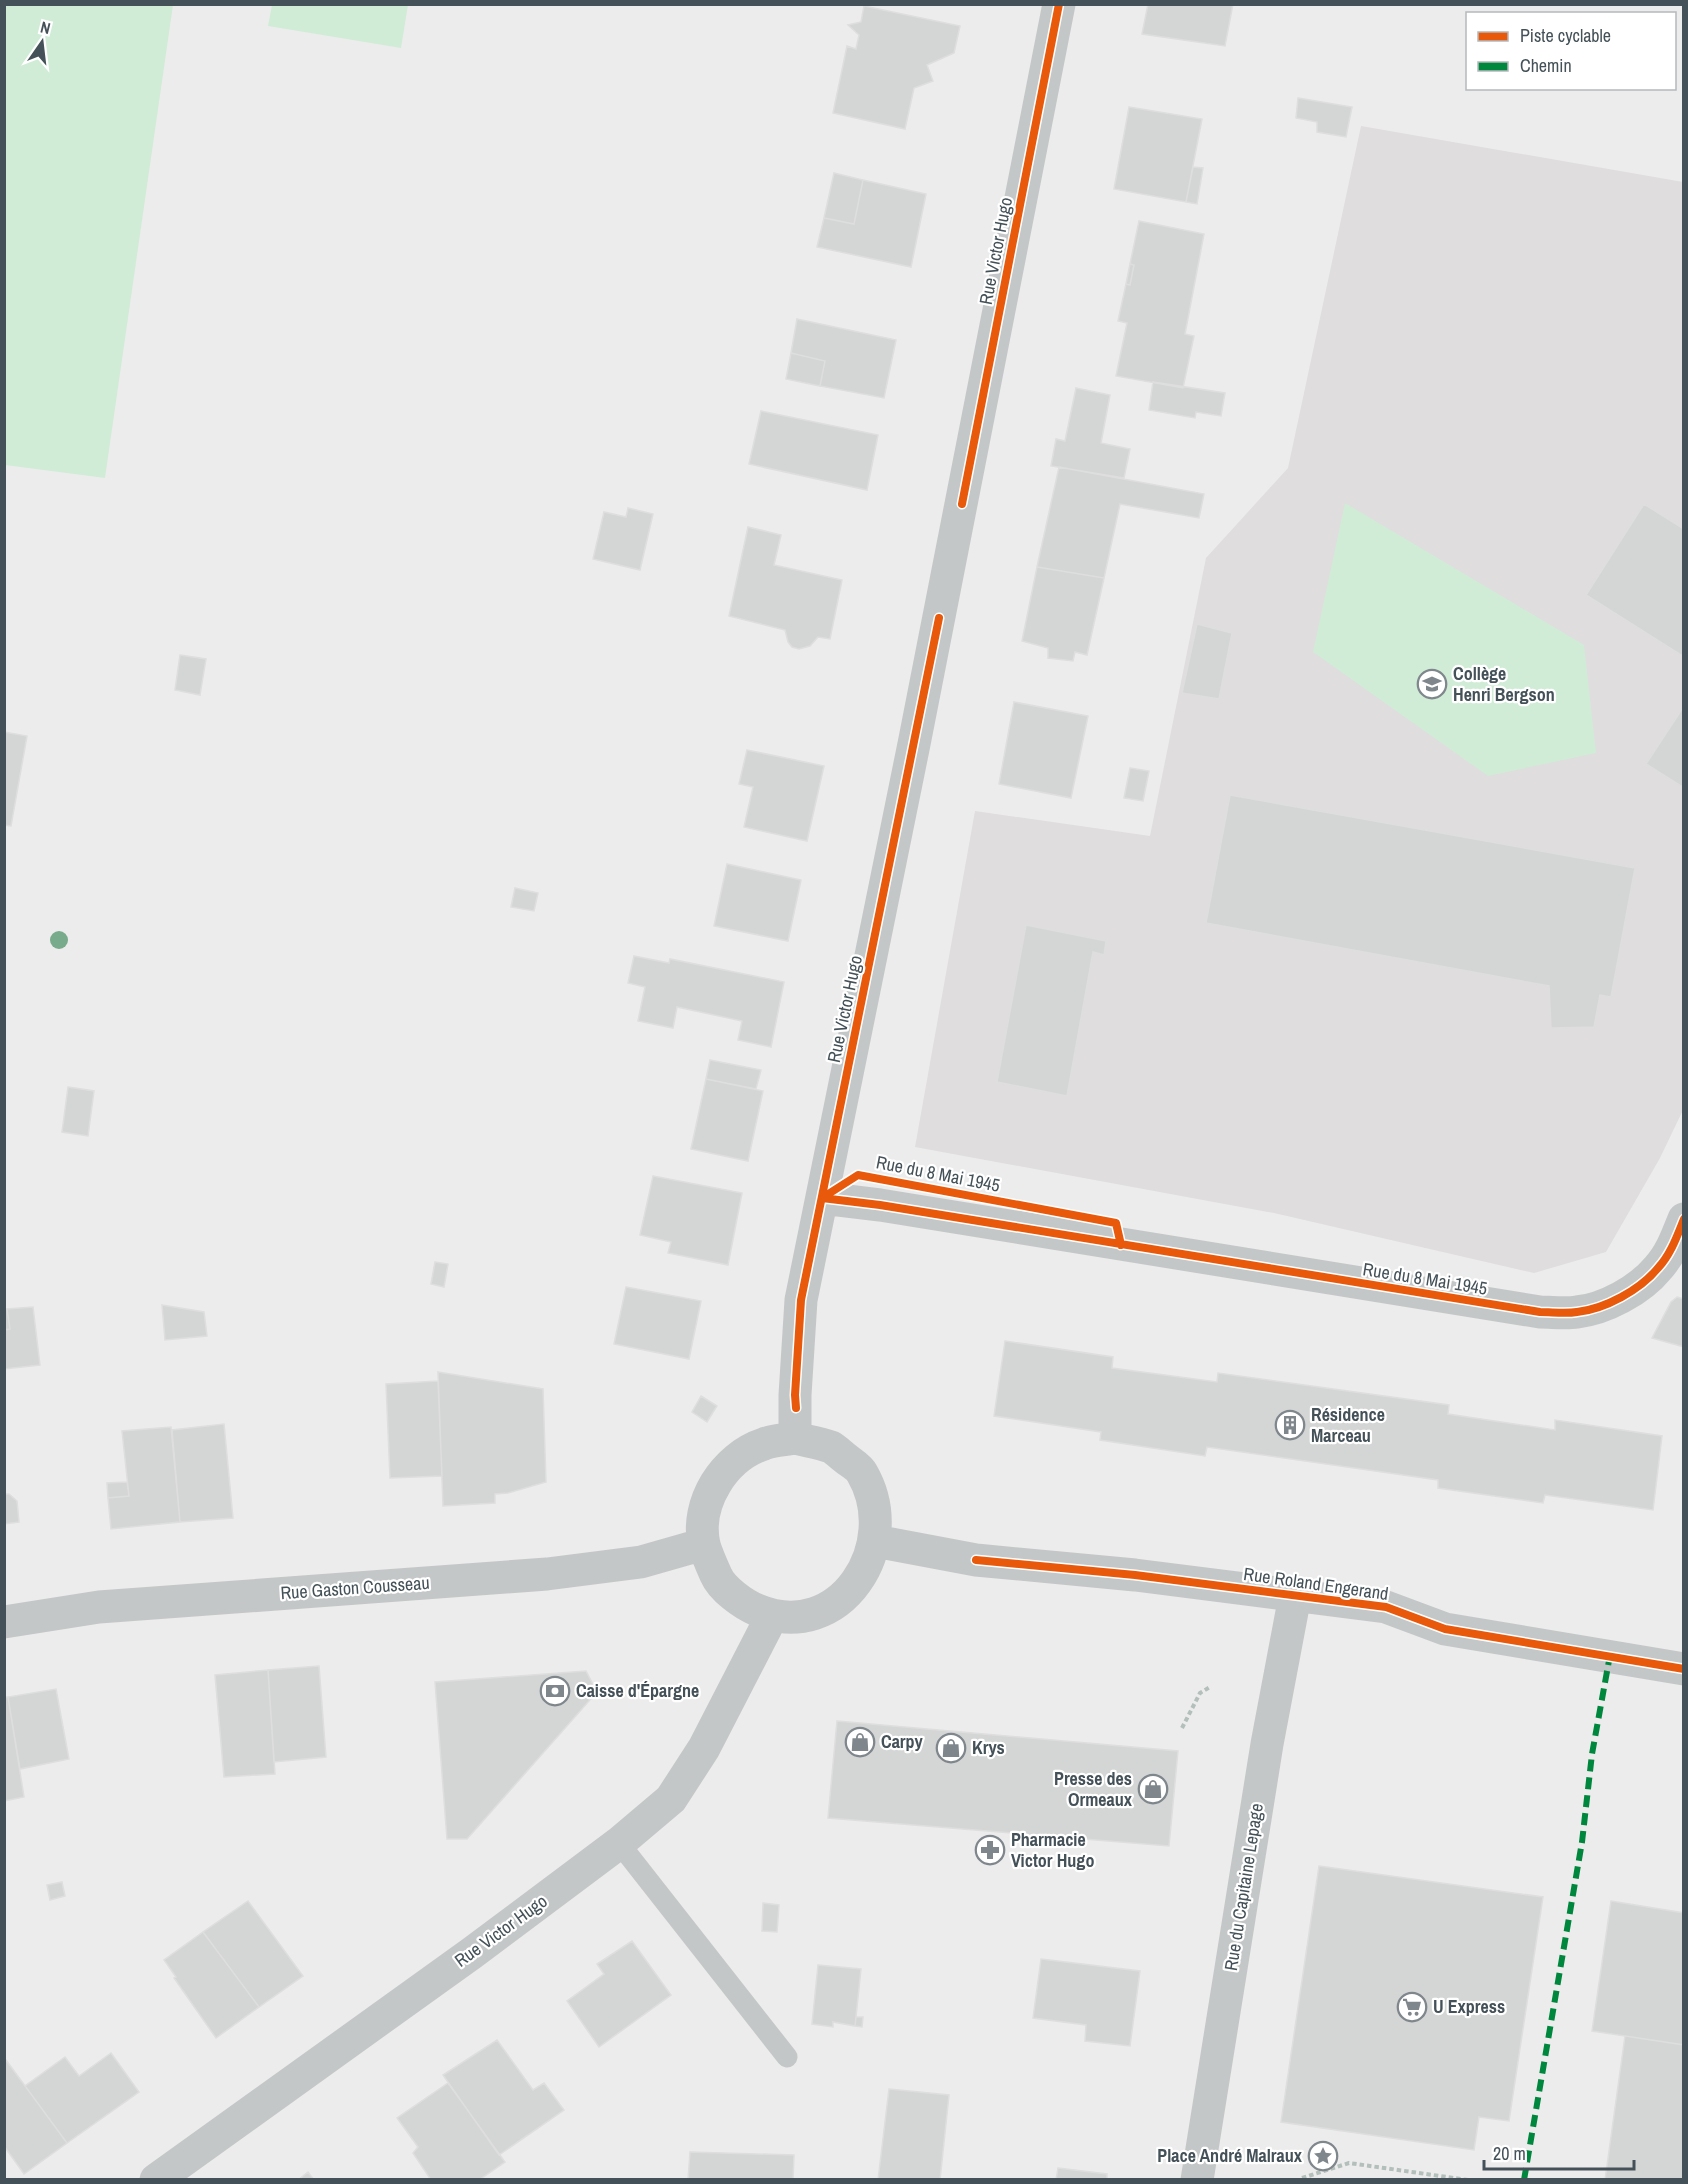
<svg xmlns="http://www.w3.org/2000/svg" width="1688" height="2184" font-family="'Archivo Narrow',sans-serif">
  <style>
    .education { fill: #dfddde }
    .green { fill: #d0ecd7 }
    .building { fill: #d4d5d5; stroke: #dededf; stroke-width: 1.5 }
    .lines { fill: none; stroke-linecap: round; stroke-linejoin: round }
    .path { stroke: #b3bfba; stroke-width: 4; stroke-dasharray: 4.5 3; stroke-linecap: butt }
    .service { stroke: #c4c7c8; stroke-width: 21 }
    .minor { stroke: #c4c7c8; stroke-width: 33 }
    .quiet { stroke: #00873e; stroke-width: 6; stroke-dasharray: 12 6; stroke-linecap: butt }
    .cycleway-casing { stroke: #fff; stroke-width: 11 }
    .cycleway { stroke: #e8590c; stroke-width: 8 }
    .tree { fill: #78ab8b }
    .labels { text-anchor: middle; stroke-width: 4.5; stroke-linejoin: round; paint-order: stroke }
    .street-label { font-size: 18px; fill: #445158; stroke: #fff }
    .poi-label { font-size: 18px; font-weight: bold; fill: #445158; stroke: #fff; text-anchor: start }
  </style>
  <rect width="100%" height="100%" fill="#edecec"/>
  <path class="education" d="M 1361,126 L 1683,182 L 1683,1110 L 1660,1158 L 1606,1252 L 1534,1273 L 1274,1213 L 915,1147 L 975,811 L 1150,836 L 1206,558 L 1288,468 Z"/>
  <path class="green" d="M 5,4 L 173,5 L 105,478 L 5,465 Z
    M 272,5 L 272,4 L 408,5 L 401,48 L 268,26 Z
    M 1345,503 L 1584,645 L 1596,753 L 1488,776 L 1313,652 Z"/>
  <path class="building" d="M 1148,4 L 1233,4 L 1225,46 L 1142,34 Z
    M 864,6 L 960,26 L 954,53 L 927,65 L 933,81 L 914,88 L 905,129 L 833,113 L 847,46 L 856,49 L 859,35 L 848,25 L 861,22 Z
    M 1298,98 L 1352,107 L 1346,137 L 1317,132 L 1317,122 L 1296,118 Z
    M 1129,107 L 1202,119 L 1186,202 L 1114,189 Z
    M 1193,167 L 1203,168 L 1197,204 L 1186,202 Z
    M 834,173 L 863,180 L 854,224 L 824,218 Z
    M 863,180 L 926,194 L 911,267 L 817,247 L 824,218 L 854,224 Z
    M 1139,221 L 1204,234 L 1185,334 L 1194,336 L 1183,388 L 1116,376 L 1127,323 L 1118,321 L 1126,284 L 1130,285 L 1134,265 L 1130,264 Z
    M 1130,264 L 1134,265 L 1130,285 L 1126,284 Z
    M 797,319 L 896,340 L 884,398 L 820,386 L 825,361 L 791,353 Z
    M 791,353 L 825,361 L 820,386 L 786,379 Z
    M 1153,382 L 1225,393 L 1221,416 L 1196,412 L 1195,418 L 1149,410 Z
    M 1076,388 L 1110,395 L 1101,443 L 1130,449 L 1124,478 L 1051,466 L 1056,439 L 1065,441 Z
    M 761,411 L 878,435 L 867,490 L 749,464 Z
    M 1059,467 L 1204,494 L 1199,518 L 1120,504 L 1104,578 L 1037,567 Z
    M 1644,504 L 1684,529 L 1684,657 L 1586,595 Z
    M 628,508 L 653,514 L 640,570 L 593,559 L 604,512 L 626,517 Z
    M 748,527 L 781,535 L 774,565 L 842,580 L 830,639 L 818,637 L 810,646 L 799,649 L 792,647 L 788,642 L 785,630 L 729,616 Z
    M 1037,567 L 1104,578 L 1087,655 L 1075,652 L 1073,661 L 1048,658 L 1048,648 L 1022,641 Z
    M 1197,624 L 1232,633 L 1219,699 L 1182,693 Z
    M 180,655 L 206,659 L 200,695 L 175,690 Z
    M 1014,702 L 1088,716 L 1071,798 L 999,784 Z
    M 1684,706 L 1684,788 L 1646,764 Z
    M 4,732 L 27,736 L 11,826 L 4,825 Z
    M 747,750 L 824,766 L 807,841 L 744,827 L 753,787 L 739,784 Z
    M 1130,768 L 1149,771 L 1143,801 L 1124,798 Z
    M 1230,795 L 1635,868 L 1611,997 L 1600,995 L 1594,1027 L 1551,1028 L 1549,986 L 1206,923 Z
    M 727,864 L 801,880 L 788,941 L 714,926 Z
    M 515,888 L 538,893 L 534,911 L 511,907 Z
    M 1026,925 L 1106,941 L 1104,955 L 1093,952 L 1067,1096 L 997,1082 Z
    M 634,956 L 669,963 L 670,959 L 784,982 L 771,1047 L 738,1040 L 742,1021 L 677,1007 L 673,1028 L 638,1021 L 645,987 L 628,983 Z
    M 710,1060 L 761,1070 L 756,1089 L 706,1079 Z
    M 706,1079 L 763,1091 L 748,1161 L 691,1149 Z
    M 68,1087 L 94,1091 L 88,1136 L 62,1132 Z
    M 653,1176 L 742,1193 L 728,1265 L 668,1253 L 671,1242 L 640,1235 Z
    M 435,1262 L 448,1264 L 444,1287 L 431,1284 Z
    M 626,1287 L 701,1301 L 689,1359 L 614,1344 Z
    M 1677,1297 L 1684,1299 L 1684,1347 L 1652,1338 L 1671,1302 Z
    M 162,1305 L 204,1312 L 207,1336 L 165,1340 Z
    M 33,1307 L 40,1365 L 4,1369 L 4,1330 L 10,1329 L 7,1309 Z
    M 4,1309 L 7,1309 L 10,1329 L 4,1330 Z
    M 1005,1341 L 1113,1357 L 1112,1368 L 1217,1382 L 1218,1373 L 1449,1405 L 1448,1414 L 1555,1430 L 1555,1420 L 1662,1436 L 1653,1510 L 1545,1495 L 1543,1503 L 1438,1488 L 1438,1480 L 1207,1447 L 1205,1456 L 1100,1440 L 1101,1432 L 994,1416 Z
    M 438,1372 L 543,1389 L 546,1482 L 508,1493 L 495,1494 L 495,1503 L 443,1506 Z
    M 438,1381 L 442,1476 L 390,1478 L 386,1384 Z
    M 701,1396 L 717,1406 L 707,1422 L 692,1412 Z
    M 224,1424 L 233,1518 L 180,1522 L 172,1430 Z
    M 171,1427 L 180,1522 L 111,1529 L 108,1498 L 129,1496 L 122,1431 Z
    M 127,1482 L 129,1496 L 108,1498 L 107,1483 Z
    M 4,1494 L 9,1494 L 17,1501 L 19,1522 L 4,1524 Z
    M 319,1666 L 326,1757 L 274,1762 L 268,1670 Z
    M 268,1670 L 275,1774 L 224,1777 L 215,1675 Z
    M 586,1671 L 597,1692 L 467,1839 L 447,1839 L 435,1682 Z
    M 56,1689 L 69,1759 L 20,1769 L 8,1697 Z
    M 4,1697 L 8,1697 L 24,1797 L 4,1801 Z
    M 837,1721 L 1178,1751 L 1169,1846 L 828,1818 Z
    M 1319,1866 L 1543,1897 L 1509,2121 L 1479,2117 L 1474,2150 L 1281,2122 Z
    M 62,1882 L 65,1896 L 50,1900 L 47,1885 Z
    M 248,1901 L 303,1976 L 259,2007 L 203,1932 Z
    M 1611,1901 L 1684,1913 L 1684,2045 L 1592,2031 Z
    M 763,1903 L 779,1905 L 777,1932 L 762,1931 Z
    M 203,1932 L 259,2007 L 216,2038 L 174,1978 L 176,1977 L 164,1960 Z
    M 632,1941 L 671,1995 L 599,2047 L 567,2001 L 604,1974 L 597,1964 Z
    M 1041,1959 L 1140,1971 L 1130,2046 L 1085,2041 L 1086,2025 L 1033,2018 Z
    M 818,1965 L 861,1969 L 855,2026 L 833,2022 L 833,2027 L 812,2024 Z
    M 856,2017 L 863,2017 L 862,2027 L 855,2026 Z
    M 1625,2036 L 1684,2045 L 1684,2180 L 1605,2180 Z
    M 497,2040 L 533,2090 L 544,2083 L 564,2110 L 499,2155 L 443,2075 Z
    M 111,2053 L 139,2092 L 67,2143 L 25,2086 L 65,2057 L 79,2076 Z
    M 6,2060 L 67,2143 L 24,2174 L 4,2146 L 4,2061 Z
    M 448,2083 L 505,2162 L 479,2180 L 431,2180 L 413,2153 L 418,2147 L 397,2118 Z
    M 889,2089 L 949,2095 L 940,2180 L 878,2180 Z
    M 690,2152 L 794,2155 L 793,2180 L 688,2180 Z
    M 1058,2168 L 1107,2174 L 1107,2180 L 1056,2180 Z
    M 308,2172 L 314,2180 L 298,2180 Z"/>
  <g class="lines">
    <path class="path" d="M 1182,1728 L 1200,1693 L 1210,1687
      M 1302,2178 L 1349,2163 L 1468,2180"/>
    <path class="service" d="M 619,1843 L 787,2057"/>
    <path class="minor" d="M 822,1198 L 880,1205 L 1540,1312 C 1552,1312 1565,1314 1577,1312 C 1605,1309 1640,1290 1658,1268 C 1671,1254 1677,1236 1684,1219
      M 795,1438 L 795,1395 L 801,1300 L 914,744 L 1059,4
      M 795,1438 C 807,1441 820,1443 831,1447 C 836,1450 841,1455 845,1458 C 851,1463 859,1467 862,1473 C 904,1545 840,1645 757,1610 C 743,1604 722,1589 716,1575 C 712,1566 707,1555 704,1545 C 695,1503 724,1457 764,1444 C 773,1440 785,1440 795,1438 Z
      M 875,1541 L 976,1560 L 1135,1575 L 1386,1607 L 1445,1629 L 1684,1669
      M 4,1622 L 99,1607 L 547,1574 L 641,1562 L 704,1544
      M 156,2180 L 472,1953 L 619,1843 L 671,1799 L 704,1748 L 772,1616
      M 1197,2180 L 1267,1744 L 1295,1596"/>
    <path class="quiet" d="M 1524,2180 L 1582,1842 L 1592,1754 L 1610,1655"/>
    <g class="cycleway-casing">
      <path id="cycleway" d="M 962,504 L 1059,4
        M 822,1198 L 880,1205 L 1540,1312 C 1552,1312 1565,1314 1577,1312 C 1605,1309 1640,1290 1658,1268 C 1671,1254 1677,1236 1684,1219
        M 822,1198 L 858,1175 L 1116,1223 L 1121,1245
        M 796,1408 L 795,1395 L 801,1300 L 939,618
        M 976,1560 L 1135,1575 L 1386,1607 L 1445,1629 L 1684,1669"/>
    </g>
    <use href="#cycleway" class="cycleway"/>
  </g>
  <circle class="tree" cx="59" cy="940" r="9"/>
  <defs>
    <g id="school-ring" transform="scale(1.5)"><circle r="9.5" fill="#fff" stroke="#7f878c" stroke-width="1.5"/><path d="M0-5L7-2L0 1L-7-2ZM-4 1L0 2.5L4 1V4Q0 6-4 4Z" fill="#7f878c"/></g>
    <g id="building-ring" transform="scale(1.5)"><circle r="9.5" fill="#fff" stroke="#7f878c" stroke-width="1.5"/><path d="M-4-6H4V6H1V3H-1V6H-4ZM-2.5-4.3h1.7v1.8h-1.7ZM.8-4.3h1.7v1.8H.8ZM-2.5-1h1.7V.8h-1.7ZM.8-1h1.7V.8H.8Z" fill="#7f878c"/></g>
    <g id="bank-ring" transform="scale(1.5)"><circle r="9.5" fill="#fff" stroke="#7f878c" stroke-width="1.5"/><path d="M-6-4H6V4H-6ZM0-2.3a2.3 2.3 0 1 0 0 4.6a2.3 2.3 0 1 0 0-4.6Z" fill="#7f878c"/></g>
    <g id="shop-ring" transform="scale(1.5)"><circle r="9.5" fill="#fff" stroke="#7f878c" stroke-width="1.5"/><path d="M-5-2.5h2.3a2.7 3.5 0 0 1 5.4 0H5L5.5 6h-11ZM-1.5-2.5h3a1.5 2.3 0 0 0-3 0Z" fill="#7f878c"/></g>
    <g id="pharmacy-ring" transform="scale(1.5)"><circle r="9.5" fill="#fff" stroke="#7f878c" stroke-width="1.5"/><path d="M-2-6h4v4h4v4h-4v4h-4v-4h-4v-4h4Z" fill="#7f878c"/></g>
    <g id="supermarket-ring" transform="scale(1.5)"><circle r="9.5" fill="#fff" stroke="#7f878c" stroke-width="1.5"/><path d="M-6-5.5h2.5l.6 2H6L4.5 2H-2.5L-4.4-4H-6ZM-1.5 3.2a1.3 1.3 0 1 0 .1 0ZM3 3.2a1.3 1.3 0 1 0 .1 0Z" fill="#7f878c"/></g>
    <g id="sight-ring" transform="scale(1.5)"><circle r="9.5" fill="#fff" stroke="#7f878c" stroke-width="1.5"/><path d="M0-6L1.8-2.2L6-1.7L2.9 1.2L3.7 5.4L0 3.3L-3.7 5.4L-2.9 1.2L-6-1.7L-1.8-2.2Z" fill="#7f878c"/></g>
  </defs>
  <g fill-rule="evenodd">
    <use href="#school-ring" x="1432" y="684"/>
    <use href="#building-ring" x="1290" y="1425"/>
    <use href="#bank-ring" x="555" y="1691"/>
    <use href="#shop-ring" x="860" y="1742"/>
    <use href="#shop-ring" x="951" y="1748"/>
    <use href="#shop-ring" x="1153" y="1789"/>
    <use href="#pharmacy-ring" x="990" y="1850"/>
    <use href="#supermarket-ring" x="1412" y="2007"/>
    <use href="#sight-ring" x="1323" y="2156"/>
  </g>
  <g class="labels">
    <g class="street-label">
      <text transform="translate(996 251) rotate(-79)" y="6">Rue Victor Hugo</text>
      <text transform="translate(845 1009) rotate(-78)" y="6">Rue Victor Hugo</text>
      <text transform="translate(938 1174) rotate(11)" y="6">Rue du 8 Mai 1945</text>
      <text transform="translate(1425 1279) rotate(9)" y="6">Rue du 8 Mai 1945</text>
      <text transform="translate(1316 1584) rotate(8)" y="6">Rue Roland Engerand</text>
      <text transform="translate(355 1588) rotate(-4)" y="6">Rue Gaston Cousseau</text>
      <text transform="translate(1244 1887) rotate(-81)" y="6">Rue du Capitaine Lepage</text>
      <text transform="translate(501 1931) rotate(-36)" y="6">Rue Victor Hugo</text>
    </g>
    <g class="poi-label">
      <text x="1453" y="680">Collège<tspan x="1453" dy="21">Henri Bergson</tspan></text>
      <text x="1311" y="1421">Résidence<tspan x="1311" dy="21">Marceau</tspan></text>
      <text x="576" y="1697">Caisse d'Épargne</text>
      <text x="881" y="1748">Carpy</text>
      <text x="972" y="1754">Krys</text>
      <text x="1132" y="1785" text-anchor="end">Presse des<tspan x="1132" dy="21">Ormeaux</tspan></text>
      <text x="1011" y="1846">Pharmacie<tspan x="1011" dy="21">Victor Hugo</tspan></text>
      <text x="1433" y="2013">U Express</text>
      <text x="1302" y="2162" text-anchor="end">Place André Malraux</text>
    </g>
  </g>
  <rect width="1688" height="2184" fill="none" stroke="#445158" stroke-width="12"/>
  <rect x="1466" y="12" width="210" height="78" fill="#ffffff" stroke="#b4b9bc" stroke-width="1.5"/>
  <rect x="1478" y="32" width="30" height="9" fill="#e8590c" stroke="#b4b9bc" stroke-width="1.5"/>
  <text x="1520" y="42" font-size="18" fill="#445158">Piste cyclable</text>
  <rect x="1478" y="62" width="30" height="9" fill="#00873e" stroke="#b4b9bc" stroke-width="1.5"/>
  <text x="1520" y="72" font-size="18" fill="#445158">Chemin</text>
  <g transform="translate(42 42) rotate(14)" stroke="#ffffff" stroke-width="4.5" paint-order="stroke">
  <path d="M0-4.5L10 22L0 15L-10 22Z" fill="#445158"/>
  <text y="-9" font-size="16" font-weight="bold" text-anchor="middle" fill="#445158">N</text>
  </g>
  <path d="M1484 2160v9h150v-9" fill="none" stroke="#445158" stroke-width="3"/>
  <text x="1493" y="2160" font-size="18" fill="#445158" stroke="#ffffff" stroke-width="4.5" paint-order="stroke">20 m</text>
</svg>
